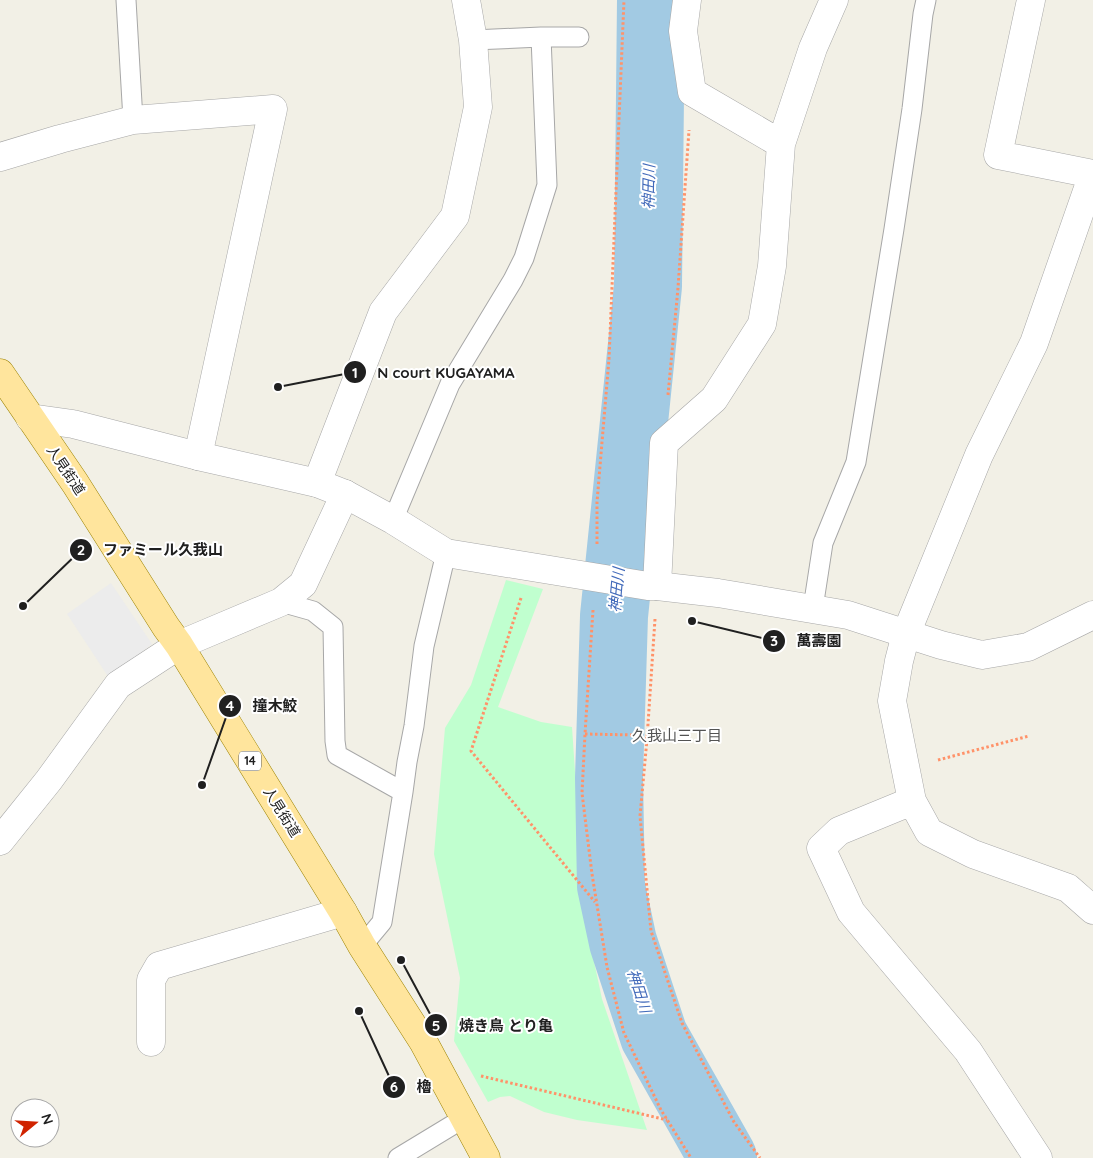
<svg xmlns="http://www.w3.org/2000/svg" width="1093" height="1158" font-family="Quicksand,'Noto Sans JP',sans-serif">
  <style>
    .park { fill: #c0ffcf }
    .parking { fill: #ececec }
    .lines { fill: none; stroke-linecap: round; stroke-linejoin: round }
    .river { stroke: #a2cae3; stroke-width: 68 }
    .service-casing { stroke: #a7a7a7; stroke-width: 21 }
    .minor-casing { stroke: #a7a7a7; stroke-width: 29 }
    .tertiary-casing { stroke: #a7a7a7; stroke-width: 29 }
    .primary-casing { stroke: #9c8300; stroke-width: 29 }
    .path { stroke: #ff9269; stroke-width: 3; stroke-dasharray: 2.5 2.5; stroke-linecap: butt }
    .service { stroke: #fff; stroke-width: 19 }
    .minor { stroke: #fff; stroke-width: 28 }
    .tertiary { stroke: #fff; stroke-width: 28 }
    .primary { stroke: #ffe59d; stroke-width: 28 }
    .labels { text-anchor: middle; stroke-width: 4; stroke-linejoin: round; paint-order: stroke }
    .shield { fill: #fff; stroke: #636363; stroke-width: 1 }
    .shield-label { font-size: 12px; font-weight: bold; fill: #202020 }
    .street-label { font-size: 14px; fill: #202020; stroke: #fff }
    .water-label { font-size: 15px; font-style: italic; fill: #426aba; stroke: #fff }
    .neighbourhood-label { font-size: 15px; fill: #535353; stroke: #fff }
    .leader { fill: none; stroke: #202020; stroke-width: 2 }
    .callout-dot { fill: #202020; stroke: #fff; stroke-width: 2 }
    .mark-label { font-size: 15px; text-anchor: middle; font-weight: bold; fill: #fff }
    .callout-label { font-size: 15px; text-anchor: middle; font-weight: bold; fill: #202020; stroke: #fff; stroke-width: 4; stroke-linejoin: round; paint-order: stroke }
  </style>
  <rect width="100%" height="100%" fill="#f2f0e6"/>
  <path class="park" d="M 506,580 L 543,589 L 498,707 L 541,722 L 572,727 L 585,919 L 602,999 L 647,1130 L 577,1120 L 544,1112 L 510,1096 L 500,1097 L 488,1102 L 454,1041 L 460,978 L 434,854 L 445,728 L 471,685 Z"/>
  <path class="parking" d="M 111,583 L 152,644 L 109,678 L 67,614 Z"/>
  <g class="lines">
    <path class="river" d="M 651,0 L 648,286 L 614,616 L 609,778 L 611,886 L 623,942 L 654,1036 L 723,1158"/>
    <g class="service-casing">
      <path id="service" d="M 126,0 L 133,120
        M 473,40 L 541,37 L 579,37
        M 393,520 L 450,384 L 513,280 L 524,258 L 547,185 L 541,37
        M 281,602 L 313,611 L 333,627 L 335,741 L 337,755 L 403,792 L 382,922 L 362,946
        M 813,608 L 823,543 L 856,462 L 894,229 L 912,109 L 923,14 L 926,0
        M 403,792 L 407,762 L 414,726 L 424,646 L 446,553
        M 398,1158 L 464,1118"/>
    </g>
    <g class="minor-casing">
      <path id="minor" d="M 687,0 L 683,31 L 692,92 L 781,144
        M 1031,0 L 998,155 L 1093,174
        M 0,157 L 60,139 L 133,120 L 273,109 L 198,456
        M 1093,174 L 1034,343 L 979,455 L 906,634 L 899,661 L 892,701 L 912,801 L 929,832 L 973,854 L 1068,888 L 1093,910
        M 317,483 L 383,312 L 455,216 L 478,107 L 473,40 L 466,0
        M 657,586 L 664,443 L 714,399 L 762,324 L 772,266 L 781,144 L 813,48 L 834,0
        M 912,801 L 839,831 L 821,848 L 851,912 L 968,1051 L 1038,1158
        M 0,841 L 49,780 L 118,685 L 179,645 L 281,602 L 303,584 L 345,494
        M 151,1042 L 151,980 L 159,966 L 343,912"/>
    </g>
    <g class="tertiary-casing">
      <path id="tertiary" d="M 30,418 L 73,424 L 198,456 L 317,483 L 345,494 L 393,520 L 446,553 L 648,586 L 657,586 L 718,593 L 848,615 L 941,645 L 982,655 L 1028,647 L 1093,615"/>
    </g>
    <g class="primary-casing">
      <path id="primary" d="M 0,373 L 75,483 L 166,627 L 179,645 L 343,912 L 362,946 L 424,1043 L 486,1158"/>
    </g>
    <path class="path" d="M 668,395 L 678,288 L 689,130
      M 597,544 L 597,502 L 609,359 L 624,0
      M 521,598 L 471,751 L 595,902
      M 593,610 L 585,734 L 582,793 L 592,874 L 607,967 L 624,1033 L 661,1110 L 691,1158
      M 655,619 L 647,739 L 640,816 L 651,931 L 682,1023 L 734,1122 L 760,1158
      M 585,734 L 635,735 L 647,739
      M 938,760 L 1029,736
      M 481,1076 L 667,1120"/>
    <use href="#service" class="service"/>
    <use href="#minor" class="minor"/>
    <use href="#tertiary" class="tertiary"/>
    <use href="#primary" class="primary"/>
  </g>
  <g class="labels">
    <rect class="shield" x="239" y="751.5" width="22" height="19" rx="4"/>
    <g class="shield-label">
      <text x="250" y="765">14</text>
    </g>
    <g class="street-label">
      <text transform="translate(66 470) rotate(56)" y="5">人見街道</text>
      <text transform="translate(282 812) rotate(58)" y="5">人見街道</text>
    </g>
    <g class="water-label">
      <text transform="translate(649 187) rotate(-89)" y="5">神田川</text>
      <text transform="translate(617 590) rotate(-85)" y="5">神田川</text>
      <text transform="translate(639 991) rotate(72)" y="5">神田川</text>
    </g>
    <g class="neighbourhood-label">
      <text x="677" y="741">久我山三丁目</text>
    </g>
  </g>
  <path class="leader" d="M278 387L355 372M23 606L81 550M692 621L774 641M202 785L230 706M401 960L436 1025M359 1011L394 1087"/>
  <g class="callout-dot">
    <circle cx="278" cy="387" r="5"/>
    <circle cx="23" cy="606" r="5"/>
    <circle cx="692" cy="621" r="5"/>
    <circle cx="202" cy="785" r="5"/>
    <circle cx="401" cy="960" r="5"/>
    <circle cx="359" cy="1011" r="5"/>
    <circle cx="355" cy="372" r="12"/>
    <circle cx="81" cy="550" r="12"/>
    <circle cx="774" cy="641" r="12"/>
    <circle cx="230" cy="706" r="12"/>
    <circle cx="436" cy="1025" r="12"/>
    <circle cx="394" cy="1087" r="12"/>
  </g>
  <g class="mark-label">
    <text x="355" y="378">1</text>
    <text x="81" y="555">2</text>
    <text x="774" y="646">3</text>
    <text x="230" y="711">4</text>
    <text x="436" y="1031">5</text>
    <text x="394" y="1092">6</text>
  </g>
  <g class="callout-label">
    <text x="446" y="378">N court KUGAYAMA</text>
    <text x="163" y="555">ファミール久我山</text>
    <text x="819" y="646">萬壽園</text>
    <text x="275" y="711">撞木鮫</text>
    <text x="506" y="1031">焼き鳥 とり亀</text>
    <text x="424" y="1092">櫓</text>
  </g>
  <g transform="translate(35 1123) rotate(72)"><circle r="24" fill="#ffffff" stroke="#a6a6a6"/>
  <path d="M0-4L9 19L0 12L-9 19Z" fill="#d02300"/>
  <text y="-8" font-size="14" font-weight="bold" text-anchor="middle" fill="#202020">N</text>
  </g>
</svg>
